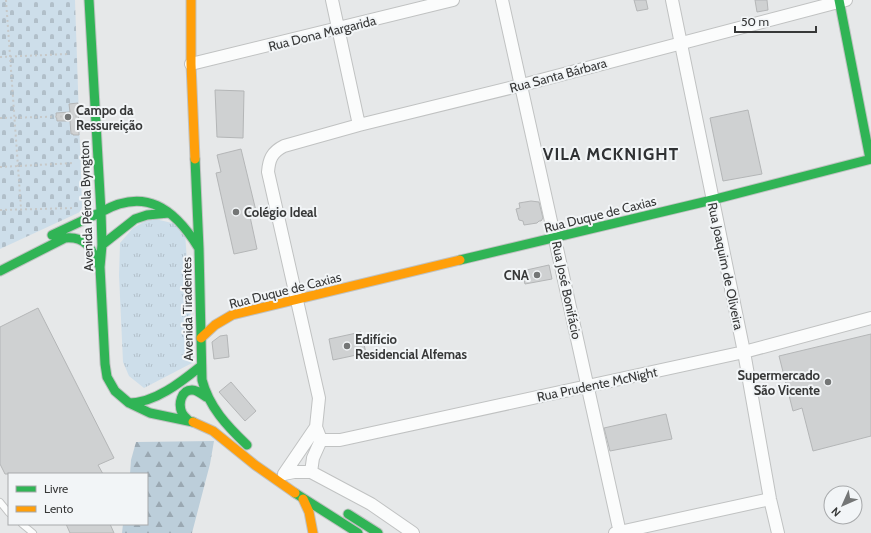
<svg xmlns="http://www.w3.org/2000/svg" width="871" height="533" font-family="Cabin,sans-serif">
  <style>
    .forest { fill: url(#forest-firs) }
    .cemetery { fill: url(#cemetery-stones) }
    .park { fill: url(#park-tufts) }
    .building { fill: #cfd1d2; stroke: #b4b6b7 }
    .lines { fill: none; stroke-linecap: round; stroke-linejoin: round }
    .lane-casing { stroke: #c0c2c2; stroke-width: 8 }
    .street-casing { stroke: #c0c2c2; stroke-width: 14 }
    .fast-casing { stroke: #c0c2c2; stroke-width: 11 }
    .slow-casing { stroke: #c0c2c2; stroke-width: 11 }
    .path { stroke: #c6c8c8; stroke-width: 2; stroke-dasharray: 2 3; stroke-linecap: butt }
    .lane { stroke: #fbfcfc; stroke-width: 6 }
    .street { stroke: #fbfcfc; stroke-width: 12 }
    .fast { stroke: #30b455; stroke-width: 9 }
    .slow { stroke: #ff9f0a; stroke-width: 9 }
    .poi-dot { fill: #747676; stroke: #f2f5f7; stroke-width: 1.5 }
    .labels { text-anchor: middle; stroke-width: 4; stroke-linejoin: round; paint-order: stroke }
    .street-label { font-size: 13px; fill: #373838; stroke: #f2f5f7 }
    .poi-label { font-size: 13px; font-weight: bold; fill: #373838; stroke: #f2f5f7; text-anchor: start }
    .district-label { font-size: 17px; font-weight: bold; letter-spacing: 1px; fill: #2f3133; stroke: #f2f5f7 }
  </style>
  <defs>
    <pattern id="forest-firs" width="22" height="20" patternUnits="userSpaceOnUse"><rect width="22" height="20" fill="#bcceda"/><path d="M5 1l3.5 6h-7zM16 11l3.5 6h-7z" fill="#9aa8b2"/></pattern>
    <pattern id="cemetery-stones" width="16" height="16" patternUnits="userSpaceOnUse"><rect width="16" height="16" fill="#cddeea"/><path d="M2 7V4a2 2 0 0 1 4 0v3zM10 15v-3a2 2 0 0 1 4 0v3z" fill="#b1bfc9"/></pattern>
    <pattern id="park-tufts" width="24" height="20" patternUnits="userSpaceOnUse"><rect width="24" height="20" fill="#cddeea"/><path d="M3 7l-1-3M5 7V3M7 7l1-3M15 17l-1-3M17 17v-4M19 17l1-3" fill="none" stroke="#b1bfc9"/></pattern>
  </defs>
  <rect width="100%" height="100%" fill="#e6e8e9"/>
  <path class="forest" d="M 214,441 L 210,464 L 192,533 L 122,533 L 123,524 L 147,524 L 147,474 L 130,474 L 131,460 L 136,442 Z"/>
  <path class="cemetery" d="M 0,0 L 75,0 L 82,207 L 80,212 L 0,249 Z"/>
  <path class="park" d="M 151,218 L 172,223 L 185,232 L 194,362 L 144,388 L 129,376 L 123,362 L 119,275 L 120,243 L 133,228 Z"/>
  <path class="building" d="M 634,0 L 646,0 L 648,9 L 637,11 Z
    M 755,0 L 767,0 L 768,10 L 757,12 Z
    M 215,90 L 244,91 L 243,138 L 217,137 Z
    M 78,103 L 79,135 L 73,135 L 73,134 L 71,134 L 70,121 L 57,121 L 56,113 L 70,112 L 69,104 Z
    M 748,110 L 762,174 L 723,181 L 710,118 Z
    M 241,149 L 256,211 L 249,212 L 257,249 L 234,254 L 216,173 L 221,172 L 217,155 Z
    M 531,201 L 539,202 L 543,218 L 541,221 L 539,221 L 537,223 L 524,225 L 523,221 L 519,220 L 516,209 L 520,208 L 519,203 Z
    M 549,265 L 552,279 L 525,284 L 522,271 Z
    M 38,308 L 114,458 L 98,465 L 103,474 L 5,474 L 0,464 L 0,327 Z
    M 361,332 L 366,353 L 333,360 L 329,339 Z
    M 871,334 L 871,436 L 813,451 L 802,408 L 793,411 L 779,356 Z
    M 227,335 L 229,357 L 214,359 L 212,342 L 220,336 Z
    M 231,382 L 256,411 L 245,421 L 219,392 Z
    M 666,414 L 672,439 L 610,451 L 604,428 Z
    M 66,524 L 110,524 L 114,533 L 70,533 Z"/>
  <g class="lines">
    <g class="lane-casing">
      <path id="lane" d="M 0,502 L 9,513
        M 22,524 L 33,533"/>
    </g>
    <g class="street-casing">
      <path id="street" d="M 332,0 L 359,125
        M 502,0 L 620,533
        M 672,0 L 744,352 L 770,499 L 778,533
        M 191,64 L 453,0
        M 321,440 L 316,427 L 319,398 L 268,172 C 269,159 272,152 284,146 L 359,125 L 522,85 L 846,0
        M 321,440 L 340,440 L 744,352 L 871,318
        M 311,472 L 313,458 L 321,440
        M 284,474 L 294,472 L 311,472 L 371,504 L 413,533
        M 284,474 L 316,427
        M 615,533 L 770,499"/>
    </g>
    <g class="fast-casing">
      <path id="fast" d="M 89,0 L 101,212 L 102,245 L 100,267 L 105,364 L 107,377 L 115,391 L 129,403 L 150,413 L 193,422
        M 839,0 L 870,159
        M 195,159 L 199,249 L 202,380 C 209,407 227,426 247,445
        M 101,212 C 145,187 174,208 198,247
        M 52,235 L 101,212
        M 102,245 L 135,219 L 147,215 L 169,213
        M 460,260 L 712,200 L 871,159
        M 0,271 L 65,238 C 87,236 92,250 100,267
        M 129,403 C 155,403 181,382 201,366
        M 188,420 C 186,418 183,415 182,413 C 178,404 181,390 192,390 C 197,390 202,394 206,397
        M 295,493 L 358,533
        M 348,514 L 378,533"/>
    </g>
    <g class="slow-casing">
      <path id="slow" d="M 191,0 L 191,64 L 195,159
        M 201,338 L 215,325 L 232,315 L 460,260
        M 193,422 L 213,431 L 255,465 L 295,493
        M 303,499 L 309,512 L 313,533"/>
    </g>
    <path class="path" d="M 6,0 L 21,209
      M 0,57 L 68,54
      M 0,118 L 81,116
      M 0,167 L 74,163
      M 0,210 L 75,208"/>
    <use href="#lane" class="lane"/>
    <use href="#street" class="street"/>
    <use href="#fast" class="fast"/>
    <use href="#slow" class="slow"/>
  </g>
  <g class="poi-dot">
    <circle cx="68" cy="117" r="4"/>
    <circle cx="236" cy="212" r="4"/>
    <circle cx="537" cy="275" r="4"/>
    <circle cx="347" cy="346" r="4"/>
    <circle cx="828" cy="382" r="4"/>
  </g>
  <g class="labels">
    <g class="street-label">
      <text transform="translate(322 33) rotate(-14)" y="5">Rua Dona Margarida</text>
      <text transform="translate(558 75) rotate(-15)" y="5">Rua Santa Bárbara</text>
      <text transform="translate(86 206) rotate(-92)" y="5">Avenida Pérola Byngton</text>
      <text transform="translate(600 214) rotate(-14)" y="5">Rua Duque de Caxias</text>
      <text transform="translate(726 266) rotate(78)" y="5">Rua Joaquim de Oliveira</text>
      <text transform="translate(285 290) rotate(-14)" y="5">Rua Duque de Caxias</text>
      <text transform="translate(567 290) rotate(78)" y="5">Rua José Bonifácio</text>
      <text transform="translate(187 309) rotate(-91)" y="5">Avenida Tiradentes</text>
      <text transform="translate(597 384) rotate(-12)" y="5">Rua Prudente McNight</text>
    </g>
    <g class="poi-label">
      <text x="76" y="115">Campo da<tspan x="76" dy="15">Ressureição</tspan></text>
      <text x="244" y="217">Colégio Ideal</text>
      <text x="529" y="280" text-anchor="end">CNA</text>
      <text x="355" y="344">Edifício<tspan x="355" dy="15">Residencial Alfemas</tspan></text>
      <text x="820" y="380" text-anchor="end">Supermercado<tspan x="820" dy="15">São Vicente</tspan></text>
    </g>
    <g class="district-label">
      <text x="611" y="160">VILA MCKNIGHT</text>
    </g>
  </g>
  <rect x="8" y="473" width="140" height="52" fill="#f2f5f7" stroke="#a7a9ab"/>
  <rect x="16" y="486" width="20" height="6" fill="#30b455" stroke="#a7a9ab"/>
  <text x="44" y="493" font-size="12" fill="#373838">Livre</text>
  <rect x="16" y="506" width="20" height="6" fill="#ff9f0a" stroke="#a7a9ab"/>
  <text x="44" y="513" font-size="12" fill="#373838">Lento</text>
  <g transform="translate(843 505) rotate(225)"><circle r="19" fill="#f2f5f7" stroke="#a7a9ab"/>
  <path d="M0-3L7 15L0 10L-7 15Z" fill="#747676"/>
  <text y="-6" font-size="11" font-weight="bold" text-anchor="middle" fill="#373838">N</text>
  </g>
  <path d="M735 26v6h81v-6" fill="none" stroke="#373838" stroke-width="2"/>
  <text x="741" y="26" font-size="12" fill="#373838" stroke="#f2f5f7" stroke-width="3" paint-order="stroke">50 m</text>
</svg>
